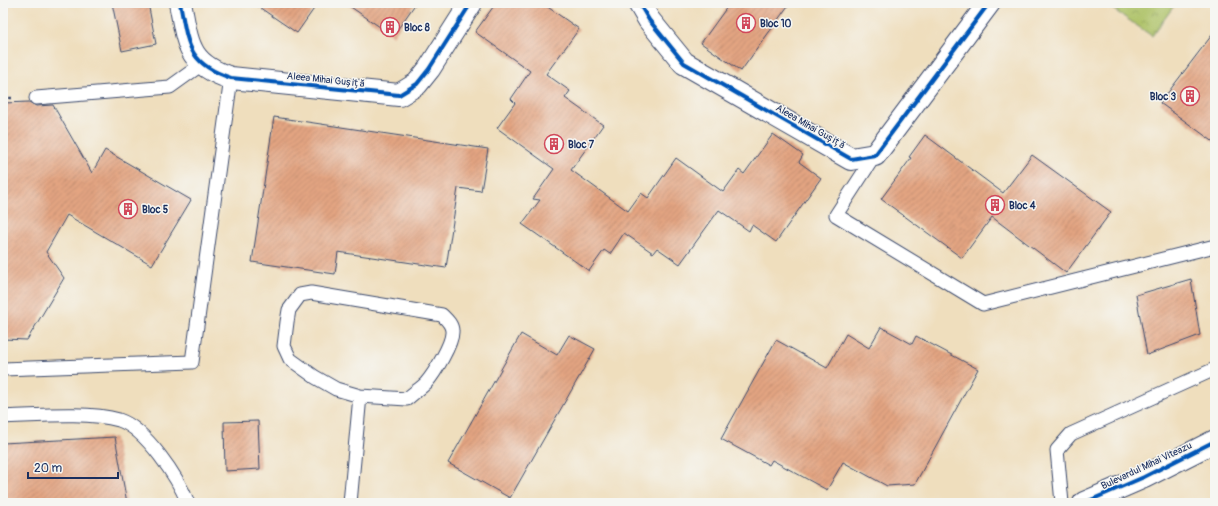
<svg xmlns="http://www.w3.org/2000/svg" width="1218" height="506" font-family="Pangolin,sans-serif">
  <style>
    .park { fill: url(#park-crowns); stroke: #647862 }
    .building { fill: url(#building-hatch) }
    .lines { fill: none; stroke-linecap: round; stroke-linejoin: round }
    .service-casing { stroke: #3b496c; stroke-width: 15 }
    .minor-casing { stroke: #3b496c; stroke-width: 24 }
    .secondary-casing { stroke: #3b496c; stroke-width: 24 }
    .path { stroke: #3b496c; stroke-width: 2.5; stroke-dasharray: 3 3; stroke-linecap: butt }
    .service { stroke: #fff; stroke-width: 13 }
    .minor { stroke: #fff; stroke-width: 22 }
    .secondary { stroke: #fff; stroke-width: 22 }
    .cycleway-casing { stroke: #f6f6f2; stroke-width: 6 }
    .cycleway { stroke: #0057b8; stroke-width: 4 }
    .labels { text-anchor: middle; stroke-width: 3; stroke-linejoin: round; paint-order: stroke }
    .poi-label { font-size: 10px; font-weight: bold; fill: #1b2f5e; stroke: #f6f6f2; text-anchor: start }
    .street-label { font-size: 10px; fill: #1b2f5e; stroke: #f6f6f2 }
  </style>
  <defs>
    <pattern id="park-crowns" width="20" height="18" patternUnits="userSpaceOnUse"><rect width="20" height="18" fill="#aec267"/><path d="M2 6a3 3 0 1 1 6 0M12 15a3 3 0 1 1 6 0" fill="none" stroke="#8d9e58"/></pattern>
    <pattern id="building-hatch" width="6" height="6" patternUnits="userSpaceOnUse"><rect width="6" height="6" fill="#e3a481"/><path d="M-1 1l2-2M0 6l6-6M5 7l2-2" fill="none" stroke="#b7866d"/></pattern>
  </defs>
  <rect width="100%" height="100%" fill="#f6f6f2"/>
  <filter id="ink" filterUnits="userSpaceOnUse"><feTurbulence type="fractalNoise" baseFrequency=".025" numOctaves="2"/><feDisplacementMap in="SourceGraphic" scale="8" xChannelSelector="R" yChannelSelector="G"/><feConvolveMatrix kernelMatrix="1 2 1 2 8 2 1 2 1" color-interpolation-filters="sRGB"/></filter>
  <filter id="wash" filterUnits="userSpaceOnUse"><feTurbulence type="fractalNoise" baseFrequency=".012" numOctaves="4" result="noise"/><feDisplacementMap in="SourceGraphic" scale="16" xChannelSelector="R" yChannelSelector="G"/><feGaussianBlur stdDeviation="0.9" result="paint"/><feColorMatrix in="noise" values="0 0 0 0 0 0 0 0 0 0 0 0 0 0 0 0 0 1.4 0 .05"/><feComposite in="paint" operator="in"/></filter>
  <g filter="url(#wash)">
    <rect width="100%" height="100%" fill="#efdebd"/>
    <path class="park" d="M 1104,3 L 1176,3 L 1152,36 Z"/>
    <g id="blocks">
      <path class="building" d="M 112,3 L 148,3 L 156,44 L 122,51 Z
        M 253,3 L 318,3 L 297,33 Z
        M 345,3 L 416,3 L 393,36 Z
        M 496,3 L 542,3 L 579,29 L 546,74 L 570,91 L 565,98 L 603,125 L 571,170 L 628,211 L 641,193 L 648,198 L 676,158 L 723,192 L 739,170 L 744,174 L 773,134 L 803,155 L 799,162 L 821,178 L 776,242 L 752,225 L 749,231 L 719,210 L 680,264 L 657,248 L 653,253 L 624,233 L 610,254 L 604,250 L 589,271 L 522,224 L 540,200 L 533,199 L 554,169 L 497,128 L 515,103 L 511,99 L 530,71 L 475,32 Z
        M 730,3 L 790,3 L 741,71 L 701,43 Z
        M 1215,31 L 1215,143 L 1160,103 Z
        M 29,102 L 36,106 L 53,105 L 92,173 L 105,150 L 191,200 L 152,265 L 67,215 L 46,252 L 64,278 L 27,340 L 3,339 L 3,103 Z
        M 274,117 L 488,149 L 481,191 L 458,188 L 446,268 L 338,252 L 335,274 L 252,262 Z
        M 925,135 L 1003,193 L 1032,155 L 1111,212 L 1066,273 L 992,217 L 962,258 L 881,199 L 911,158 L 909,157 Z
        M 1191,279 L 1200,335 L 1147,355 L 1136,295 Z
        M 881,327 L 912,344 L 916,336 L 978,369 L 915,484 L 887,486 L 843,462 L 827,490 L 772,460 L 769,465 L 721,439 L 776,340 L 827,368 L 846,334 L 869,348 Z
        M 521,334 L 557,355 L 569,335 L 595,349 L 510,498 L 448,463 Z
        M 258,421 L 260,469 L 225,471 L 224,422 Z
        M 115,437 L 127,503 L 3,503 L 3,443 Z"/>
    </g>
  </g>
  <g filter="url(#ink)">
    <use href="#blocks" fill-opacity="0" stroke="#3b496c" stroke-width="1"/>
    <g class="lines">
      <g class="service-casing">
        <path id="service" d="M 36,98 L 170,87 L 202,64
          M 875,155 L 836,215 L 983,304 L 1215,246
          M 311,293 L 442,315 C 446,319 452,324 452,331 C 453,343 434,374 426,383 C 420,389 413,393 407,399 L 360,396 L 336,389 L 315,377 L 290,359 L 284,346 L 287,322 L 289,310 L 300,295 Z
          M 3,369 L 192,362 L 231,78
          M 3,417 C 36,416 88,411 119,420 C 146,429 178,478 188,503
          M 350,503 L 360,396
          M 1062,503 L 1057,450 L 1071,434 L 1215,369"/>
      </g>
      <g class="minor-casing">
        <path id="minor" d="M 180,3 C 188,43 187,64 231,78 L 399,95 L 417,84 L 429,69 L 471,3
          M 639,3 L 649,20 L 684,63 L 851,159 L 875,155 L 989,3"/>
      </g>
      <g class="secondary-casing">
        <path id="secondary" d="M 1084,503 L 1144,477 L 1215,441"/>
      </g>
      <path class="path" d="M 3,98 L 14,98"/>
      <use href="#service" class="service"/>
      <use href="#minor" class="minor"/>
      <use href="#secondary" class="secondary"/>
      <g class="cycleway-casing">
        <path id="cycleway" d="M 180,3 C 188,43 187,64 231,78 L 399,95 L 417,84 L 429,69 L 471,3
          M 639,3 L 649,20 L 684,63 L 851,159 L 875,155 L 989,3
          M 1084,503 L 1144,477 L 1215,441"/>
      </g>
      <use href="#cycleway" class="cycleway"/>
    </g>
  </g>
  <defs>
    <g id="building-ring" transform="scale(1)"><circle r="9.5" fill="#f6f6f2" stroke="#d1495b" stroke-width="1.5"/><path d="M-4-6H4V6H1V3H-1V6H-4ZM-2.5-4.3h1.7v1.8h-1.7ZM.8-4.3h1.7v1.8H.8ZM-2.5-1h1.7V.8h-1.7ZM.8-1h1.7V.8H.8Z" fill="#d1495b"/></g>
  </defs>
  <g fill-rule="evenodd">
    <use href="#building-ring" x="746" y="23"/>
    <use href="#building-ring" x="390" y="27"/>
    <use href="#building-ring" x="1190" y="96"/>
    <use href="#building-ring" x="554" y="144"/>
    <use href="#building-ring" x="995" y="205"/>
    <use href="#building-ring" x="128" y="209"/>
  </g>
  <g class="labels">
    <g class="poi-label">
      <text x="760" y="27">Bloc 10</text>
      <text x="404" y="31">Bloc 8</text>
      <text x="1176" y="100" text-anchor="end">Bloc 3</text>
      <text x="568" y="148">Bloc 7</text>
      <text x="1009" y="209">Bloc 4</text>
      <text x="142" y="213">Bloc 5</text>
    </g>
    <g class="street-label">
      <text transform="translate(326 79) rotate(6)" y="4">Aleea Mihai Gușiță</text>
      <text transform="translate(811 126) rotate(30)" y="4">Aleea Mihai Gușiță</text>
      <text transform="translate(1146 465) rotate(-25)" y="4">Bulevardul Mihai Viteazu</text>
    </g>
  </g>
  <rect width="1218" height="506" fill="none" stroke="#f6f6f2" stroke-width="16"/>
  <path d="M28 472v6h90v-6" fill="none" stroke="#1b2f5e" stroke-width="2"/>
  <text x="34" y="472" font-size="12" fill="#1b2f5e" stroke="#f6f6f2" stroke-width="3" paint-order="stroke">20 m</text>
</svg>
